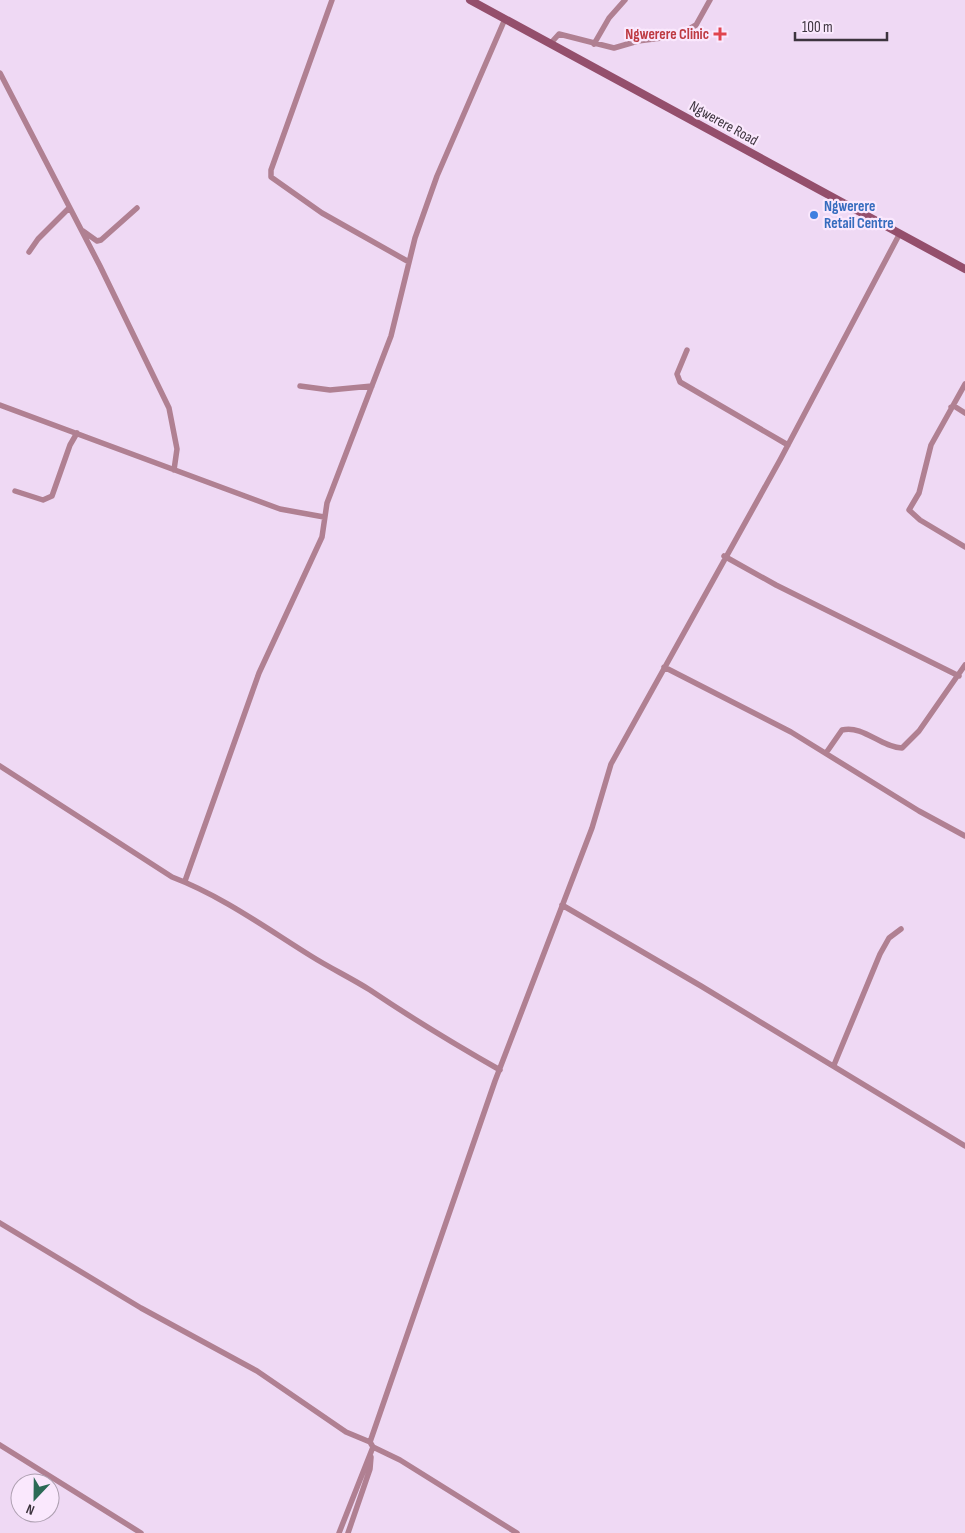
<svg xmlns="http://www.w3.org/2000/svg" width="965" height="1533" font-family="'Sofia Sans Condensed',sans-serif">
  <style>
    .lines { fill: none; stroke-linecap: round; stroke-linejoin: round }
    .minor { stroke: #b08092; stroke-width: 5.5 }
    .secondary { stroke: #944f6c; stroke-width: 8 }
    .health-dot { fill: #e0444e; stroke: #fae8fd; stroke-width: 2 }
    .shop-dot { fill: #3f7fe0; stroke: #fae8fd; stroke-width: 2 }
    .labels { text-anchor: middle; stroke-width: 4.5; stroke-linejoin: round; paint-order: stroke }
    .health-label { font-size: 15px; font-weight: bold; fill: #be3a42; stroke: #fae8fd; text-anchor: end }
    .street-label { font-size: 15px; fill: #3d343e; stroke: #fae8fd }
    .shop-label { font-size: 15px; font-weight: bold; fill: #366cbe; stroke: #fae8fd; text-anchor: start }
  </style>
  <rect width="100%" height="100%" fill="#efd9f4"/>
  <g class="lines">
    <path class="minor" d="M 332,0 L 271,170 L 271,177 L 322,213 L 409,262
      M 550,44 L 559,34 L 614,48 L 638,41 L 677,36 L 696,25 L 710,0
      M 594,44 L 609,18 L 625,0
      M 0,73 L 100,266 L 169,408 L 177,449 L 174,470
      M 83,231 L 97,241 L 101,240 L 137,208
      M 29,252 L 38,239 L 69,208
      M 687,350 L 677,374 L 680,382 L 788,445
      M 965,384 L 931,445 L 919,493 L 909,510 L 920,520 L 965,547
      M 300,386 L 330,390 L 372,386
      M 0,405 L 280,509 L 324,517
      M 951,407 L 954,406 L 965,413
      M 15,491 L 43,500 L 52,496 L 70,445 L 77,433
      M 724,556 L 776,585 L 959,676
      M 664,667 L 791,732 L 919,811 L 965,836
      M 826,753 L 842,730 C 864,725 880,747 902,748 L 919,731 L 965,665
      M 0,766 L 172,877 C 222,896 266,928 311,956 C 330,968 351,978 370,990 C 413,1019 456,1045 500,1070
      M 185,881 L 259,673 L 322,537 L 327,503 L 391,336 L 415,238 L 437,176 L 505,19
      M 562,905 L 701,986 L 965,1146
      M 834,1065 L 880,954 L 889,938 L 901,929
      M 0,1223 L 141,1308 L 257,1371 L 346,1432 L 370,1442 L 373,1447 L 400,1460 L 517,1533
      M 370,1442 L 495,1081 L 592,828 L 611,764 L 780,460 L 899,235
      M 0,1445 L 141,1533
      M 339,1533 L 373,1447
      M 348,1533 L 370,1469 L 371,1457"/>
    <path class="secondary" d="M 470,0 L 965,269"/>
  </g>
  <path class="health-dot" d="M717.5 26.5h5v5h5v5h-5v5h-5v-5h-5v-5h5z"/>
  <circle class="shop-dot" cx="814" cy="215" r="5"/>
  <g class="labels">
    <g class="health-label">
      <text x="709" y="39">Ngwerere Clinic</text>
    </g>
    <g class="street-label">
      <text transform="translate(724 123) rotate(29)" y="5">Ngwerere Road</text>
    </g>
    <g class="shop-label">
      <text x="824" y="211">Ngwerere<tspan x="824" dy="17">Retail Centre</tspan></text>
    </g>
  </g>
  <g transform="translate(35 1498) rotate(202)"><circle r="24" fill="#fae8fd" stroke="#aea0b1"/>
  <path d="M0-4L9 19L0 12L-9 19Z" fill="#2c6a56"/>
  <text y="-8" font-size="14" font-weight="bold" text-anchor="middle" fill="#3d343e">N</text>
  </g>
  <path d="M795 32v8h92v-8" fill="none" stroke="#3d343e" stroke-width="2.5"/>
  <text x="802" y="32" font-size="15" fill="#3d343e" stroke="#fae8fd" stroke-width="4" paint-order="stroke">100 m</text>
</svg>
